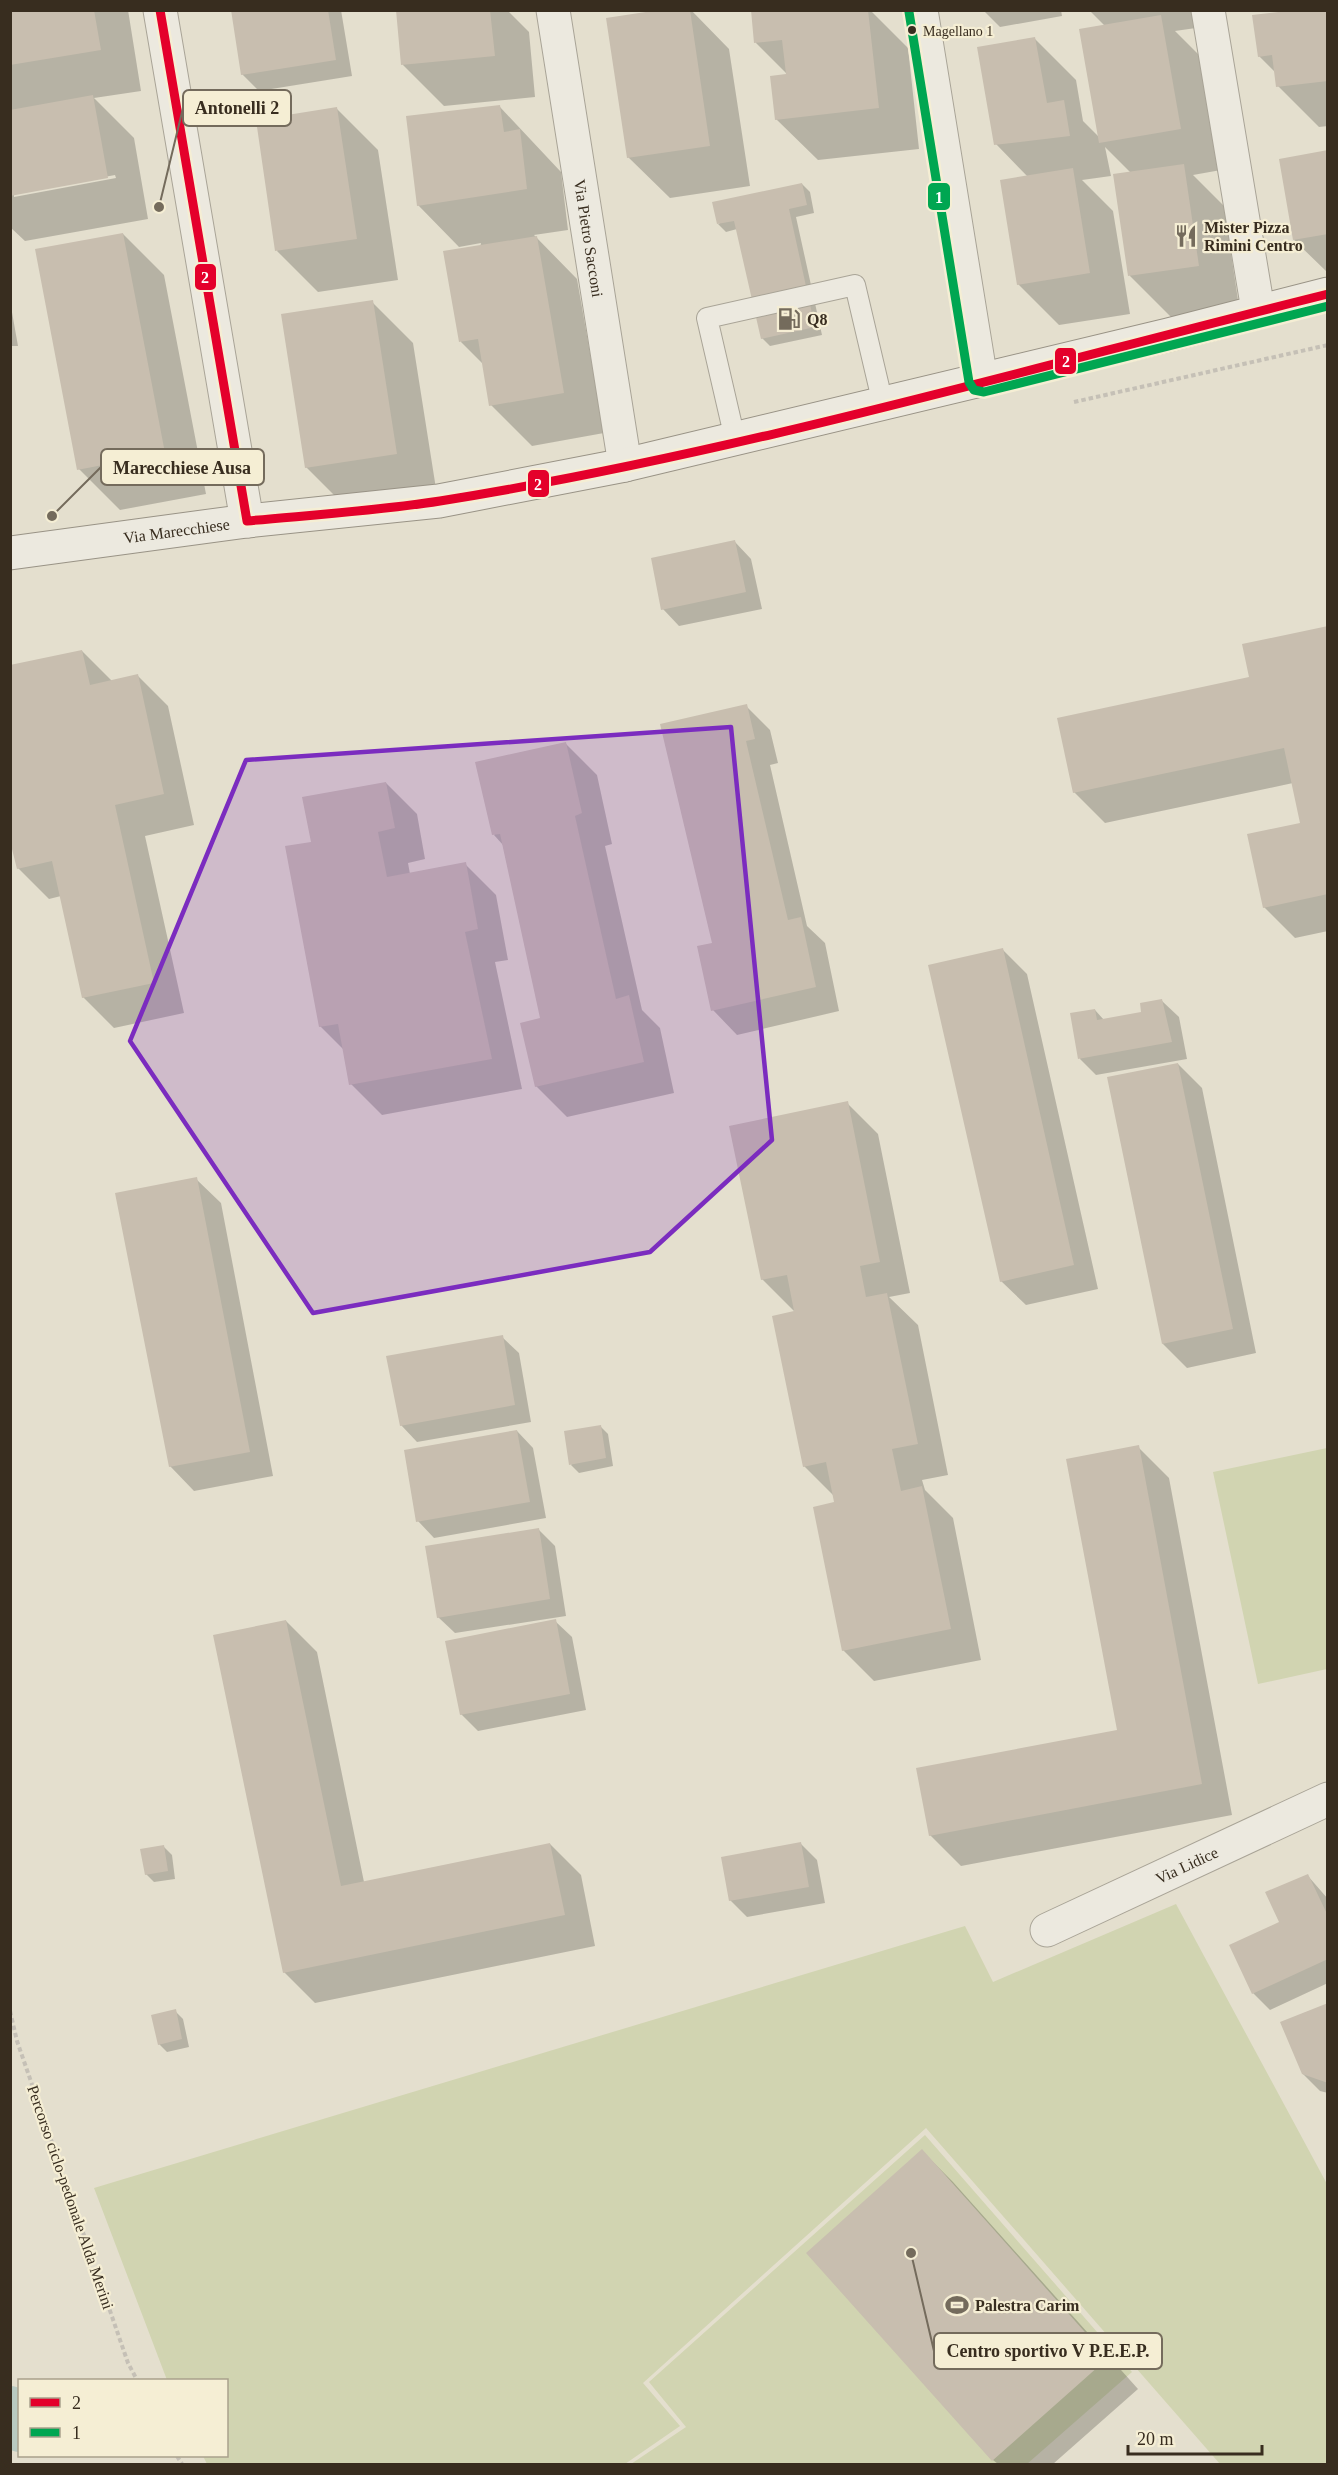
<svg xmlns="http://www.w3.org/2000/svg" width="1338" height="2475" font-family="'Times New Roman',serif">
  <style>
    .green { fill: #d1d4b1 }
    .shadow { fill: #0003; fill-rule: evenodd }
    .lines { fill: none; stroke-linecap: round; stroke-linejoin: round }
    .canal { stroke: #b9cac1; stroke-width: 46 }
    .building { fill: #c8beaf }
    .lane-casing { stroke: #a9a497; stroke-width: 22 }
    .street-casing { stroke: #a9a497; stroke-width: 35 }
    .secondary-casing { stroke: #999386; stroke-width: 35 }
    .path { stroke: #c5c0b6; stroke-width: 4; stroke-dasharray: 4.5 3; stroke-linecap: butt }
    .lane { stroke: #ece9df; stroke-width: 20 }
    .street { stroke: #ece9df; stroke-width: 33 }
    .secondary { stroke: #ece9df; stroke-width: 33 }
    .bus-1-casing { stroke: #f5eed4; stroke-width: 14 }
    .bus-2-casing { stroke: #f5eed4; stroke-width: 14 }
    .bus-1 { stroke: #e4002b; stroke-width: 9 }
    .bus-2 { stroke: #00a651; stroke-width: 9 }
    .marked { fill: #7b2cbf; fill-opacity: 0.2; stroke: #7b2cbf; stroke-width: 4.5; stroke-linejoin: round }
    .bus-dot { fill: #382d1f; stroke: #f5eed4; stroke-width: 2 }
    .labels { text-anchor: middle; stroke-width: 4.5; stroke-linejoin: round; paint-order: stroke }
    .bus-label { font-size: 14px; fill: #382d1f; stroke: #f5eed4; text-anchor: start }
    .poi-label { font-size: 16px; font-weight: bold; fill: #382d1f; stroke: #f5eed4; text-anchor: start }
    .street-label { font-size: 16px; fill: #382d1f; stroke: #f5eed4 }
    .leader { fill: none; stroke: #746b5c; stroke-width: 2 }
    .callout-dot { fill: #746b5c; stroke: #f5eed4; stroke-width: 2 }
    .callout { fill: #f5eed4; stroke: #746b5c; stroke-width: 2 }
    .callout-label { font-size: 18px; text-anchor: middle; font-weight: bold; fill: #382d1f }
    .line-badge { stroke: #f5eed4; stroke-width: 2 }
    .badge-label { font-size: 16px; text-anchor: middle; font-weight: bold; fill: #fff }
  </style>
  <rect width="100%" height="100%" fill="#e4dfce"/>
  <path class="green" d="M 1327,1448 L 1327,1669 L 1258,1684 L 1213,1472 Z
    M 1176,1904 L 1327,2184 L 1327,2464 L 1220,2464 L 926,2128 L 643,2383 L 680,2426 L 625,2464 L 207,2464 L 203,2456 L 226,2456 L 226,2380 L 167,2380 L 94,2188 L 965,1926 L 993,1982 Z
    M 925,2135 L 1132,2372 L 1027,2464 L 631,2464 L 686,2427 L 649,2382 Z"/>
  <path class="shadow" d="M 10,10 L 128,10 L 141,91 L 94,98 L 134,138 L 148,219 L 25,241 L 10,227 ZM 115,175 L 116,178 L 14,197 L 14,194 Z
    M 232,10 L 341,10 L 352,76 L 259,91 L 242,74 Z
    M 397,10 L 507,10 L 529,32 L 535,97 L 444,106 L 403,65 Z
    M 669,10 L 691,10 L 729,49 L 750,186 L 670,198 L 628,157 Z
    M 752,10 L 870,10 L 908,48 L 919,149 L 818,160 L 776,119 L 788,75 L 756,43 Z
    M 983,10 L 1061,10 L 1062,16 L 1000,27 Z
    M 1089,10 L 1194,10 L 1196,28 L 1175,31 L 1201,57 L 1221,170 L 1193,175 L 1224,206 L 1239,307 L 1171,317 L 1130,276 L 1131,173 L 1105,147 L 1111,176 L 1082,180 L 1113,211 L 1130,314 L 1059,325 L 1018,284 L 1028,177 L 996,144 L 1035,39 L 1076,80 L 1083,121 L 1100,138 L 1105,26 Z
    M 1308,10 L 1328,10 L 1328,126 L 1319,127 L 1278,86 L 1276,73 L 1259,56 Z
    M 500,107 L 561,172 L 568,230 L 534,235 L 577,279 L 604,433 L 532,446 L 491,405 L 484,365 L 461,342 L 481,243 L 459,247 L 418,205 Z
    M 337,109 L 378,150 L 398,280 L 318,292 L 277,251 Z
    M 1328,152 L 1328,273 L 1294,240 Z
    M 802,184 L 810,192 L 814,213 L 796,217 L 822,335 L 770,346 L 762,338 L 737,229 L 726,232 L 718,224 Z
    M 123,234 L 164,275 L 206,494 L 120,510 L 79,469 Z
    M 10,301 L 18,346 L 10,346 Z
    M 372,302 L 413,343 L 437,495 L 347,508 L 306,467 Z
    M 735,542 L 751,559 L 762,609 L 679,626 L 663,609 Z
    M 1328,627 L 1328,931 L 1295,938 L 1264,907 L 1302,824 L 1293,783 L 1105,823 L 1074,792 Z
    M 82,651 L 112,681 L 137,675 L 168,706 L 194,825 L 145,836 L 184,1013 L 114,1028 L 83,997 L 61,896 L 49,899 L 18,868 Z
    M 746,706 L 770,730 L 778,763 L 770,765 L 807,926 L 825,943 L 839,1011 L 737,1035 L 713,1010 Z
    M 566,744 L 597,775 L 612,844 L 605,846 L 642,1010 L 660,1028 L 674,1093 L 567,1117 L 536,1086 L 542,1019 L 503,845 L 494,835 Z
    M 386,783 L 417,814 L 425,859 L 408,863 L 410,874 L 465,864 L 496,895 L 508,960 L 495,962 L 522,1089 L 382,1115 L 351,1084 L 344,1050 L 320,1026 Z
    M 1003,950 L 1027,974 L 1098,1289 L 1026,1305 L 1001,1281 Z
    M 1162,1001 L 1179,1017 L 1187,1059 L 1096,1075 L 1080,1059 L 1095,1010 L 1104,1020 L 1143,1013 Z
    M 1178,1064 L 1202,1088 L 1256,1353 L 1187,1368 L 1163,1344 Z
    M 847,1103 L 878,1134 L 910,1293 L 889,1297 L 918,1325 L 948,1475 L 922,1480 L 925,1490 L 953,1518 L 981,1660 L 874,1681 L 843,1650 L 836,1504 L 834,1496 L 804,1466 L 795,1312 L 762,1279 Z
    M 196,1179 L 221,1203 L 273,1476 L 194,1491 L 170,1466 Z
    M 502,1337 L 519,1353 L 531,1422 L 417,1442 L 401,1425 Z
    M 600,1426 L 608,1434 L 613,1466 L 579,1473 L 571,1465 Z
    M 517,1431 L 533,1448 L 546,1518 L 434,1538 L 418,1521 Z
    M 1138,1447 L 1169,1478 L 1232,1815 L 961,1866 L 930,1835 L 1119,1731 Z
    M 538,1529 L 555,1546 L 566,1616 L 455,1633 L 438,1617 Z
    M 286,1621 L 317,1652 L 364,1882 L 550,1844 L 581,1875 L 595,1946 L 315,2003 L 284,1972 Z
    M 555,1621 L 572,1637 L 586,1710 L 478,1731 L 461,1714 Z
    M 801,1844 L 817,1860 L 825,1903 L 747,1917 L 730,1900 Z
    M 164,1847 L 172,1855 L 175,1879 L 154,1882 L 146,1874 Z
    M 1308,1876 L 1328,1899 L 1328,1983 L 1270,2010 L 1253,1993 L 1281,1923 Z
    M 1328,2004 L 1328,2093 L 1320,2091 L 1303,2074 Z
    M 175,2011 L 183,2019 L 189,2047 L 167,2052 L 159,2044 Z
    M 922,2151 L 953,2182 L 1138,2389 L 1053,2464 L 998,2464 L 993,2460 Z"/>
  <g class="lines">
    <path class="canal" d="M 10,2409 L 20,2429"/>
  </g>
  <path class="building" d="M 10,10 L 94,10 L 101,50 L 10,65 Z
    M 231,10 L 328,10 L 336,60 L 241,75 Z
    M 396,10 L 490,10 L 495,56 L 401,65 Z
    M 659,10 L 690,10 L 710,146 L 627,158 L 606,18 Z
    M 751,10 L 868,10 L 879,108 L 775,120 L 770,76 L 786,74 L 782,40 L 754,43 Z
    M 1295,10 L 1327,10 L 1328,81 L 1276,87 L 1272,55 L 1258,57 L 1252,15 Z
    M 1161,15 L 1181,129 L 1099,143 L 1079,29 Z
    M 1035,37 L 1047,103 L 1064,100 L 1070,136 L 994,145 L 977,47 Z
    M 93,95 L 108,178 L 10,196 L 10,110 Z
    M 500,105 L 504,132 L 520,129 L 527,189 L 417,206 L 406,116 Z
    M 337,107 L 357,239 L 275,251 L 256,120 Z
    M 1328,150 L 1328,234 L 1293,240 L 1279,159 Z
    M 1184,164 L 1199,266 L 1128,276 L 1113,174 Z
    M 1073,168 L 1090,273 L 1017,285 L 1000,180 Z
    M 802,183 L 807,205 L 789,209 L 815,327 L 761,339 L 734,221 L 717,224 L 712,202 Z
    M 123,233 L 165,453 L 77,470 L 35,249 Z
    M 537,236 L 564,393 L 489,406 L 478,339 L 459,342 L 443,251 Z
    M 373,300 L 397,454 L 305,468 L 281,314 Z
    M 735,540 L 746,592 L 661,610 L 651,558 Z
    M 1328,626 L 1328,894 L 1263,908 L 1247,834 L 1300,823 L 1284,748 L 1073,793 L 1057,718 L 1249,677 L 1242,644 Z
    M 82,650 L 90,685 L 138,674 L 164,794 L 115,805 L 154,983 L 82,998 L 52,861 L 17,869 L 10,841 L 10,665 Z
    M 747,704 L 755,739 L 746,741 L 788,920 L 801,917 L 816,987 L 711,1011 L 697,946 L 712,943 L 660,724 Z
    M 566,742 L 582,813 L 575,816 L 616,999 L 629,995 L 644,1062 L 535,1087 L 520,1023 L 540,1018 L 500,834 L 492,835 L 475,762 Z
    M 386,782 L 395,828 L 378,832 L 387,877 L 466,862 L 478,929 L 465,932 L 492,1059 L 349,1085 L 338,1024 L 319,1027 L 285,846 L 311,842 L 302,797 Z
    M 1003,948 L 1074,1265 L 1000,1282 L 928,965 Z
    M 1162,999 L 1172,1042 L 1078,1059 L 1070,1013 L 1095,1009 L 1097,1020 L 1141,1012 L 1140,1003 Z
    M 1178,1063 L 1233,1329 L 1162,1344 L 1107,1077 Z
    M 848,1101 L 880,1262 L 860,1266 L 866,1297 L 887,1293 L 918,1444 L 892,1449 L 901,1491 L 922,1486 L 951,1629 L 842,1651 L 813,1507 L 834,1502 L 826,1462 L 803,1467 L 772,1316 L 794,1311 L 787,1275 L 761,1280 L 729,1126 Z
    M 197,1177 L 250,1452 L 169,1467 L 115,1193 Z
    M 503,1335 L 515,1405 L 400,1426 L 386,1356 Z
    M 601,1425 L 606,1458 L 569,1465 L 564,1431 Z
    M 517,1430 L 530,1502 L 416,1522 L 404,1450 Z
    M 1139,1445 L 1202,1784 L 929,1836 L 916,1768 L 1117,1730 L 1066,1459 Z
    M 539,1528 L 550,1599 L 437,1618 L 425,1546 Z
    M 556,1619 L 570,1694 L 460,1715 L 445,1641 Z
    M 286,1620 L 341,1886 L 550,1843 L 565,1915 L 283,1973 L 213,1635 Z
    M 801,1842 L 809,1887 L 729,1901 L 721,1857 Z
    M 164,1845 L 168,1871 L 145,1875 L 140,1849 Z
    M 1308,1874 L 1328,1916 L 1328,1959 L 1252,1994 L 1229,1945 L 1279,1922 L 1265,1892 Z
    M 1328,2003 L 1328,2083 L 1302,2074 L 1280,2022 Z
    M 176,2009 L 182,2039 L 158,2045 L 151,2015 Z
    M 922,2149 L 1108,2358 L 992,2461 L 806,2253 Z"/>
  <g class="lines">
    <g class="lane-casing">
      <path id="lane" d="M 735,439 L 707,318 L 855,285 L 883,404"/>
    </g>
    <g class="street-casing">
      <g id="street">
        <path d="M 160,10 L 247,521"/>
        <path id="s1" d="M 553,10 L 625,465"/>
        <path d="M 921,10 L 981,380"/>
        <path d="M 1208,10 L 1258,310"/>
        <path id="s2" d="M 1047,1930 L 1328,1799"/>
      </g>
    </g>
    <g class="secondary-casing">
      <g id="secondary">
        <path id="s3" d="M 10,553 L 247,521 L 439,501 L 625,465 L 1168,335 L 1328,294"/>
      </g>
    </g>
    <path class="path" d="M 1074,402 L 1328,345
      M 10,2011 L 17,2041 L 128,2363 L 137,2380
      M 177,2456 L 182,2464"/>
    <use href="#lane" class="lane"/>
    <use href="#street" class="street"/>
    <use href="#secondary" class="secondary"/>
    <g class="bus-1-casing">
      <path id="bus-1" d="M 160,10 L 247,521 C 311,515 376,511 440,501 C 740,453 1033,367 1328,294"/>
    </g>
    <g class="bus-2-casing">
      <path id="bus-2" d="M 909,12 L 969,382 L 974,390 L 984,392 L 1328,306"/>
    </g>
    <use href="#bus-1" class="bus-1"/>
    <use href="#bus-2" class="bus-2"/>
  </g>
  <path class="marked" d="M 731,727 L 772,1140 L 650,1252 L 313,1313 L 130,1041 L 246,760 Z"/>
  <defs>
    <g id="restaurant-bare" transform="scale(1.8)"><path d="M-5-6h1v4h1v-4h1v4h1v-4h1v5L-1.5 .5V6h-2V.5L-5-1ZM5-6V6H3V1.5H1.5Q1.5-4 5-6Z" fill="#746b5c" stroke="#f5eed4" stroke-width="2.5" paint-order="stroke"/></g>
    <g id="fuel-bare" transform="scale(1.8)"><path d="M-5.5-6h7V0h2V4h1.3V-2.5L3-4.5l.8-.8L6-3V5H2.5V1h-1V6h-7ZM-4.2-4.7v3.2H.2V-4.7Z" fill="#746b5c" stroke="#f5eed4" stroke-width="2.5" paint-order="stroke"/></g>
    <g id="stadium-bare" transform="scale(1.8)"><path d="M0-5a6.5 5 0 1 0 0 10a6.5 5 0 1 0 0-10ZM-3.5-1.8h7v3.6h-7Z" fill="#746b5c" stroke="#f5eed4" stroke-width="2.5" paint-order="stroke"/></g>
  </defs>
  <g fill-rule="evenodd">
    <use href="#restaurant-bare" x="1186" y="236"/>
    <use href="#fuel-bare" x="789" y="319"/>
    <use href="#stadium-bare" x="957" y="2305"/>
  </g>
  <circle class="bus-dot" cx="912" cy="30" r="5"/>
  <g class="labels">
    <g class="bus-label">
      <text x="923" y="36">Magellano 1</text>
    </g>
    <g class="poi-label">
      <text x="1204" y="233">Mister Pizza<tspan x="1204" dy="18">Rimini Centro</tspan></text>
      <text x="807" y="325">Q8</text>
      <text x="975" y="2311">Palestra Carim</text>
    </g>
    <g class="street-label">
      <text dy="6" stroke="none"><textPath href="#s1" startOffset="231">Via Pietro Sacconi</textPath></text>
      <text dy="6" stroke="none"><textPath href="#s3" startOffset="168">Via Marecchiese</textPath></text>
      <text dy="6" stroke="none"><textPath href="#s2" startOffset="154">Via Lidice</textPath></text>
      <text transform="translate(71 2197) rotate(71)" y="6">Percorso ciclo-pedonale Alda Merini</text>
    </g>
  </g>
  <path class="leader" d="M159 207L183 108M52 516L101 467M911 2253L934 2351"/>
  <g class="callout-dot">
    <circle cx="159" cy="207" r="6"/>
    <circle cx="52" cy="516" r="6"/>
    <circle cx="911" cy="2253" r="6"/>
  </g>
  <g class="callout">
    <rect x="183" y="90" width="108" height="36" rx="6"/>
    <rect x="101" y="449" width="163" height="36" rx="6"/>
    <rect x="934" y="2333" width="228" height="36" rx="6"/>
  </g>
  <g class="callout-label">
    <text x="237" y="114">Antonelli 2</text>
    <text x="182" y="474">Marecchiese Ausa</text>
    <text x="1048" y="2357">Centro sportivo V P.E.E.P.</text>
  </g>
  <g class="line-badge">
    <rect x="927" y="182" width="24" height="29" rx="6" fill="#00a651"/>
    <rect x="194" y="263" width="23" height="28" rx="6" fill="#e4002b"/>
    <rect x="1054" y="347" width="23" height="28" rx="6" fill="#e4002b"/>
    <rect x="527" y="469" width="23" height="29" rx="6" fill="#e4002b"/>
  </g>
  <g class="badge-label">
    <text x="939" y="203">1</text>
    <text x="205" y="283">2</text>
    <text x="1066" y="367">2</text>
    <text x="538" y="490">2</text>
  </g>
  <rect width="1338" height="2475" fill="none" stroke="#382d1f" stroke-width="24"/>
  <rect x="18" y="2379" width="210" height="78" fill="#f5eed4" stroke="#a9a18c" stroke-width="1.5"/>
  <rect x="30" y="2398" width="30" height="9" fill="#e4002b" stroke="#a9a18c" stroke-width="1.5"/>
  <text x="72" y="2409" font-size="18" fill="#382d1f">2</text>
  <rect x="30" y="2428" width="30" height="9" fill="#00a651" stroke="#a9a18c" stroke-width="1.5"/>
  <text x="72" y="2439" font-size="18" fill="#382d1f">1</text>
  <path d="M1128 2445v9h134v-9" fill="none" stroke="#382d1f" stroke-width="3"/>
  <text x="1137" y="2445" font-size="18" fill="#382d1f" stroke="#f5eed4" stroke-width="4.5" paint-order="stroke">20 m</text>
</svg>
